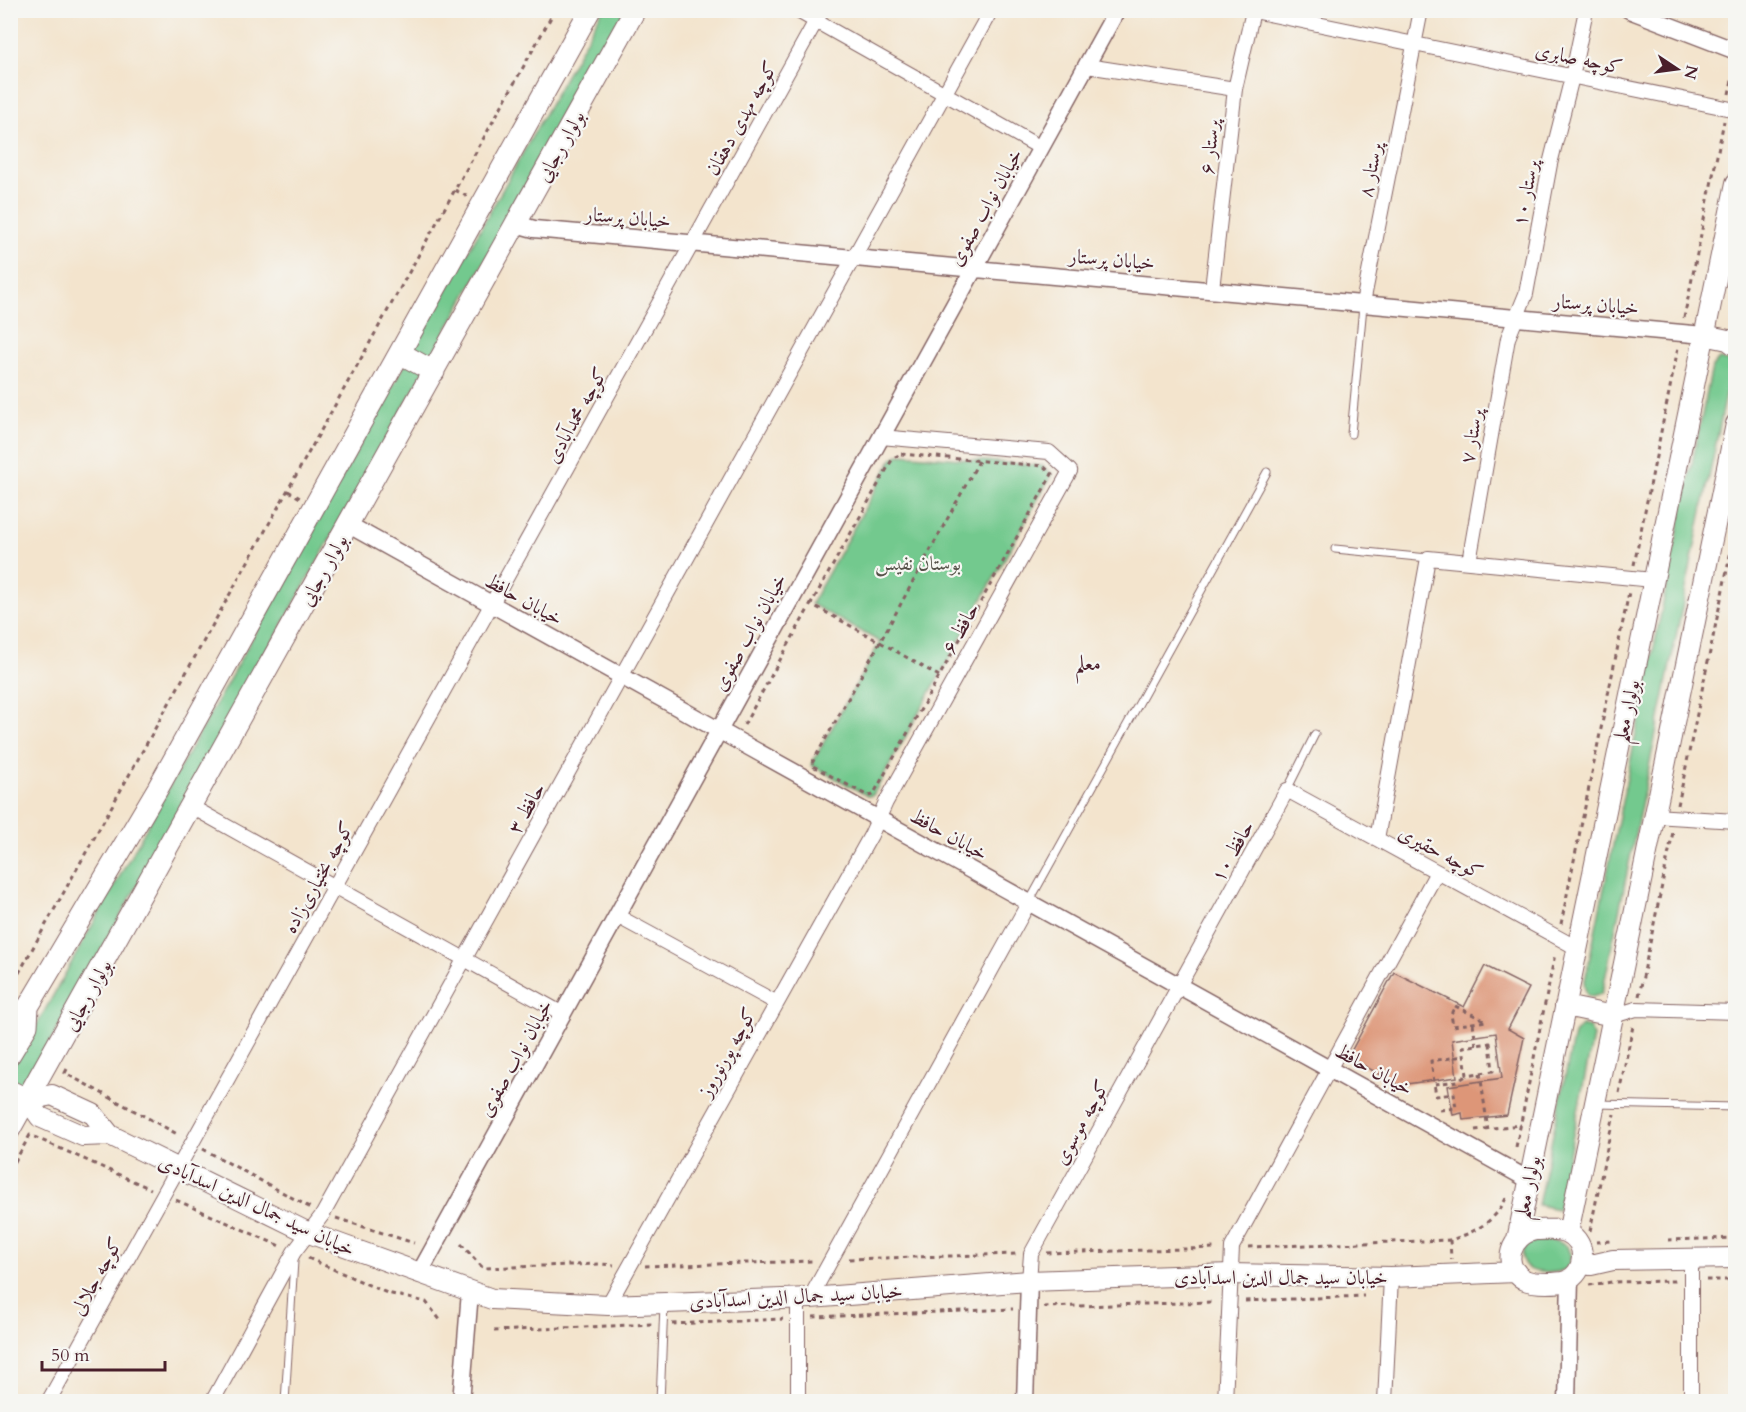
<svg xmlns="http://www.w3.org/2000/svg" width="1746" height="1412" font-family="Cardo,Amiri,serif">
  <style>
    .green { fill: #73c98e; stroke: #5e745c; stroke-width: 1.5 }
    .building { fill: #dd9678 }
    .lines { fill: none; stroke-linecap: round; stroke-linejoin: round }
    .service-casing { stroke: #856464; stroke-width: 9 }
    .minor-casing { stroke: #856464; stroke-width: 16 }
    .tertiary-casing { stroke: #856464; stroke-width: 19 }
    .secondary-casing { stroke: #856464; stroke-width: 22 }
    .primary-casing { stroke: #856464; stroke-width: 23 }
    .path { stroke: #856464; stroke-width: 3; stroke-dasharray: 4.5 4.5; stroke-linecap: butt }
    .service { stroke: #fff; stroke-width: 7 }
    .minor { stroke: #fff; stroke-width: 14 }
    .tertiary { stroke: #fff; stroke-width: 16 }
    .secondary { stroke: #fff; stroke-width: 20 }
    .primary { stroke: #fff; stroke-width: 21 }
    .labels { text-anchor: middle; stroke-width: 4.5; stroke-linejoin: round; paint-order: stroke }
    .street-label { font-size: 20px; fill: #4a1f2b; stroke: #f6f6f2 }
    .park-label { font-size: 20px; fill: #565249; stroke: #f6f6f2 }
    .neighbourhood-label { font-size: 21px; fill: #4a1f2b; stroke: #f6f6f2 }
  </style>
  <rect width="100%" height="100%" fill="#f6f6f2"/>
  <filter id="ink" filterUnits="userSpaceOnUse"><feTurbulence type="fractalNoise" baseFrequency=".0167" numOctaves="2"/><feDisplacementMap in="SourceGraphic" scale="12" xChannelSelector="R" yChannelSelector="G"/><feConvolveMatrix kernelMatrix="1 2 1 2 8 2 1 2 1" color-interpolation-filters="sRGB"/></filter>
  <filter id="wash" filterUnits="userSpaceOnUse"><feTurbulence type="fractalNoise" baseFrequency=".008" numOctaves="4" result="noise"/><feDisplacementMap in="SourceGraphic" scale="24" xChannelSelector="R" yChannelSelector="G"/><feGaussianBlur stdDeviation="1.35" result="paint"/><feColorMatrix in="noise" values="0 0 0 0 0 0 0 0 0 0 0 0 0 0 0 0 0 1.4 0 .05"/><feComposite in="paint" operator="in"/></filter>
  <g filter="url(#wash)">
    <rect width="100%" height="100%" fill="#f3e4cd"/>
    <path class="green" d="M 602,11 L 624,11 L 28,1082 L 21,1086 L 11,1081 L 11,1071 Z
      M 1719,359 L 1728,361 L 1731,371 L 1603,989 L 1601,994 L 1592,997 L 1587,995 L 1584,985 L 1712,367 Z
      M 901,454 L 1043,466 L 1052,474 L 873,795 L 868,796 L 811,765 L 880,642 L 811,604 L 893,458 Z
      M 1581,1026 L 1590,1028 L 1593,1037 L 1558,1209 L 1538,1205 L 1574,1034 Z
      M 1537,1241 L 1556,1241 L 1567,1246 L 1571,1257 L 1567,1268 C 1556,1275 1536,1274 1526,1267 C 1518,1255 1523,1243 1537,1241 Z"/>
    <g id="blocks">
      <path class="building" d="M 1485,966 L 1529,988 L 1508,1029 L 1524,1038 L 1507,1115 L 1463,1120 L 1462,1113 L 1453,1115 L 1448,1086 L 1502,1078 L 1496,1033 L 1452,1040 L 1457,1077 L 1399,1085 L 1348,1057 L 1394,972 L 1464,1007 Z"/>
    </g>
  </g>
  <g filter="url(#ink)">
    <use href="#blocks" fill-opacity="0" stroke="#856464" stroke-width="1.5"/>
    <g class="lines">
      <g class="service-casing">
        <path id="service" d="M 1351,434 L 1363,306
          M 1335,549 L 1428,558
          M 1287,790 L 1315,734
          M 1029,902 L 1267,472
          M 1597,1104 L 1736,1107
          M 285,1402 L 294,1261
          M 660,1402 L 664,1305"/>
      </g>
      <g class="minor-casing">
        <path id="minor" d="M 796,10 L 1041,148
          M 1249,10 L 1736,110
          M 1087,66 L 1235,89
          M 1212,289 L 1235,89 L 1253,11
          M 1363,303 L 1421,10
          M 1469,562 L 1508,338 L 1526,294 L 1550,164 L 1572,77 L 1586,10
          M 192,807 L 563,1014
          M 1654,816 L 1736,821
          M 1377,839 L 1428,558 L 1653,580
          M 617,916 L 777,1003
          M 1613,1016 L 1636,1009 L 1736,1012
          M 1029,1281 L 1031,1254 L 1287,790 L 1577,948
          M 810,1298 L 1029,902
          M 608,1305 L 871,835 L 886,802 L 1070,471 L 1049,452 L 881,437
          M 48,1402 L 822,10
          M 212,1402 L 294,1252 L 323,1214 L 991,10
          M 798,1402 L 798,1298
          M 1225,1402 L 1232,1247 L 1437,872
          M 1385,1402 L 1391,1277
          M 1691,1402 L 1691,1258"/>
      </g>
      <g class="tertiary-casing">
        <path id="tertiary" d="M 1629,10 L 1736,51
          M 516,224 L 534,229 L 1704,335
          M 349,525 L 1529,1180
          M 419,1274 L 1117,10
          M 461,1402 L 470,1292
          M 1025,1402 L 1029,1281
          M 1567,1402 L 1570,1278"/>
      </g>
      <g class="secondary-casing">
        <path id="secondary" d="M 1704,335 L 1728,340 L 1736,346
          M 1565,1006 L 1613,1016
          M 110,1135 L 83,1136 L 40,1117 L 28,1100 L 52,1095 L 93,1114 L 110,1135 L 309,1233 L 492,1299 L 608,1305 L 810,1298 L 1029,1281 L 1231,1274 L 1391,1277 L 1516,1272
          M 1536,1230 C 1547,1230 1559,1228 1568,1233 C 1588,1243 1586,1273 1566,1281 C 1560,1283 1553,1283 1547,1283 C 1540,1283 1531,1283 1525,1280 C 1499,1266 1511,1234 1536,1230 Z
          M 1568,1233 L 1736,424
          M 1517,1240 L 1736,183
          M 1581,1264 L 1591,1265 L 1613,1260 L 1736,1258"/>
      </g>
      <g class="primary-casing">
        <path id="primary" d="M 400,353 L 434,372
          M 10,1020 L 28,1007 L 158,788 L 590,10
          M 10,1054 L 27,1026 L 28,1007
          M 10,1091 L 28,1100
          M 10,1129 L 635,10"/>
      </g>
      <path class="path" d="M 1729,94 L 1735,66
        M 455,190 L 468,197
        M 1684,318 L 1724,121
        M 901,454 L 1043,466 L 1052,474 L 873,795 L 868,796 L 811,765 L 880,642 L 811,604 L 893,458 Z
        M 288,491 L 300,498
        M 1634,565 L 1678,348
        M 939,676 L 880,642 L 979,461
        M 744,725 L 811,604 L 809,603
        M 1678,805 L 1736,527
        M 1561,924 L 1629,592
        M 10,989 L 555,10
        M 1639,996 L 1673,832
        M 1455,1006 L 1486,1021 L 1453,1026 L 1451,1014 Z
        M 1473,1023 L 1476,1045
        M 1490,1043 L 1493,1071 L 1467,1075 L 1463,1047 Z
        M 67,1069 L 65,1073 L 179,1135
        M 1480,1073 L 1488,1130
        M 1435,1084 L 1458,1081 L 1467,1075
        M 1619,1093 L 1633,1026
        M 1440,1110 L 1456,1108 L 1454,1094 L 1436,1096 L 1431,1061 L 1464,1056
        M 1475,1130 L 1521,1125
        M 1516,1147 L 1555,954
        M 203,1149 L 311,1208
        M 10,1170 L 30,1135 L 151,1189
        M 176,1200 L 280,1246
        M 336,1218 L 414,1243
        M 1590,1231 L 1614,1114
        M 1450,1240 L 1451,1259
        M 1668,1240 L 1736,1238
        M 1596,1242 L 1611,1241
        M 461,1244 L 483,1268 L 600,1264 L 614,1265
        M 1248,1247 L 1450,1240 C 1474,1233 1496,1221 1506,1198
        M 1047,1253 L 1217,1248
        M 308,1258 L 387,1293 L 426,1302 L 441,1321
        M 849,1259 L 1016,1254
        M 645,1266 L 815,1261
        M 1706,1280 L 1736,1280
        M 1589,1285 L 1612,1282 L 1676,1281
        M 1245,1301 L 1364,1296
        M 1044,1307 L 1214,1302
        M 813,1317 L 1013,1309
        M 672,1324 L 783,1319
        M 494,1331 L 654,1324"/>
      <use href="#service" class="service"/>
      <use href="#minor" class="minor"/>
      <use href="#tertiary" class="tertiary"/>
      <use href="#secondary" class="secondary"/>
      <use href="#primary" class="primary"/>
    </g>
  </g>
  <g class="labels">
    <g class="street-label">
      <text transform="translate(1579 58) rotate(12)" y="7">کوچه صابری</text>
      <text transform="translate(741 118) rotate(-61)" y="7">کوچه مهدی دهقان</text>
      <text transform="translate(560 146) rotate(-61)" y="7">بولوار رجایی</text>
      <text transform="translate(1209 147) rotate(-84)" y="7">پرستار ۶</text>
      <text transform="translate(1370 170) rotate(-79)" y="7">پرستار ۸</text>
      <text transform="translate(1525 193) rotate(-79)" y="7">پرستار ۱۰</text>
      <text transform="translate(985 207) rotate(-61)" y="7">خیابان نواب صفوی</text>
      <text transform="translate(628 217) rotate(5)" y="7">خیابان پرستار</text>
      <text transform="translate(1112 259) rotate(5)" y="7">خیابان پرستار</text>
      <text transform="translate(1596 304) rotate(5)" y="7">خیابان پرستار</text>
      <text transform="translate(576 415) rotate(-61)" y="7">کوچه محمدآبادی</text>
      <text transform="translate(1471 436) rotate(-80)" y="7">پرستار ۷</text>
      <text transform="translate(323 570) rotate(-61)" y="7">بولوار رجایی</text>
      <text transform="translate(524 599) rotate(29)" y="7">خیابان حافظ</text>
      <text transform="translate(960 628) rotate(-61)" y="7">حافظ ۶</text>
      <text transform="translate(749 632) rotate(-61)" y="7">خیابان نواب صفوی</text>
      <text transform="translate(1626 711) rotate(-78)" y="7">بولوار معلم</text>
      <text transform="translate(526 808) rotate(-61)" y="7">حافظ ۳</text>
      <text transform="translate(949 834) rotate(29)" y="7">خیابان حافظ</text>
      <text transform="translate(1232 851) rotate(-61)" y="7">حافظ ۱۰</text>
      <text transform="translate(1441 852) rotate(28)" y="7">کوچه حقیری</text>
      <text transform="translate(318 877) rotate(-61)" y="7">کوچه بختیاری‌زاده</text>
      <text transform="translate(87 995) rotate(-61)" y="7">بولوار رجایی</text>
      <text transform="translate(727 1052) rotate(-61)" y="7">کوچه پورنوروز</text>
      <text transform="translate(515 1058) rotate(-61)" y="7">خیابان نواب صفوی</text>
      <text transform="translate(1374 1069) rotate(29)" y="7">خیابان حافظ</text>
      <text transform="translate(1081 1122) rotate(-61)" y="7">کوچه موسوی</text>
      <text transform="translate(1527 1187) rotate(-78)" y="7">بولوار معلم</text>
      <text transform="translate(257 1205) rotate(25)" y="7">خیابان سید جمال الدین اسدآبادی</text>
      <text transform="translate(96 1276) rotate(-61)" y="7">کوچه جلالی</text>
      <text x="1281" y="1284">خیابان سید جمال الدین اسدآبادی</text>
      <text transform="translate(796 1296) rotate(-3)" y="7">خیابان سید جمال الدین اسدآبادی</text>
    </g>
    <g class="park-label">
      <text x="918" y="570">بوستان نفیس</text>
    </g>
    <g class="neighbourhood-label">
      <text x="1088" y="670">معلم</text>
    </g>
  </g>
  <rect width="1746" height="1412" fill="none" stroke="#f6f6f2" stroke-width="36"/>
  <g transform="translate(1677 69) rotate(103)" stroke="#f6f6f2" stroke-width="4.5" paint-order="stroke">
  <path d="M0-4.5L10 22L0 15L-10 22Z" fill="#4a1f2b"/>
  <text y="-9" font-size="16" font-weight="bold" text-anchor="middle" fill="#4a1f2b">N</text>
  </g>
  <path d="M42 1361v9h123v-9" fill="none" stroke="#4a1f2b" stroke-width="3"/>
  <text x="51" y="1361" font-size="18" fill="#4a1f2b" stroke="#f6f6f2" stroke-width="4.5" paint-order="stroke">50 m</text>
</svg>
